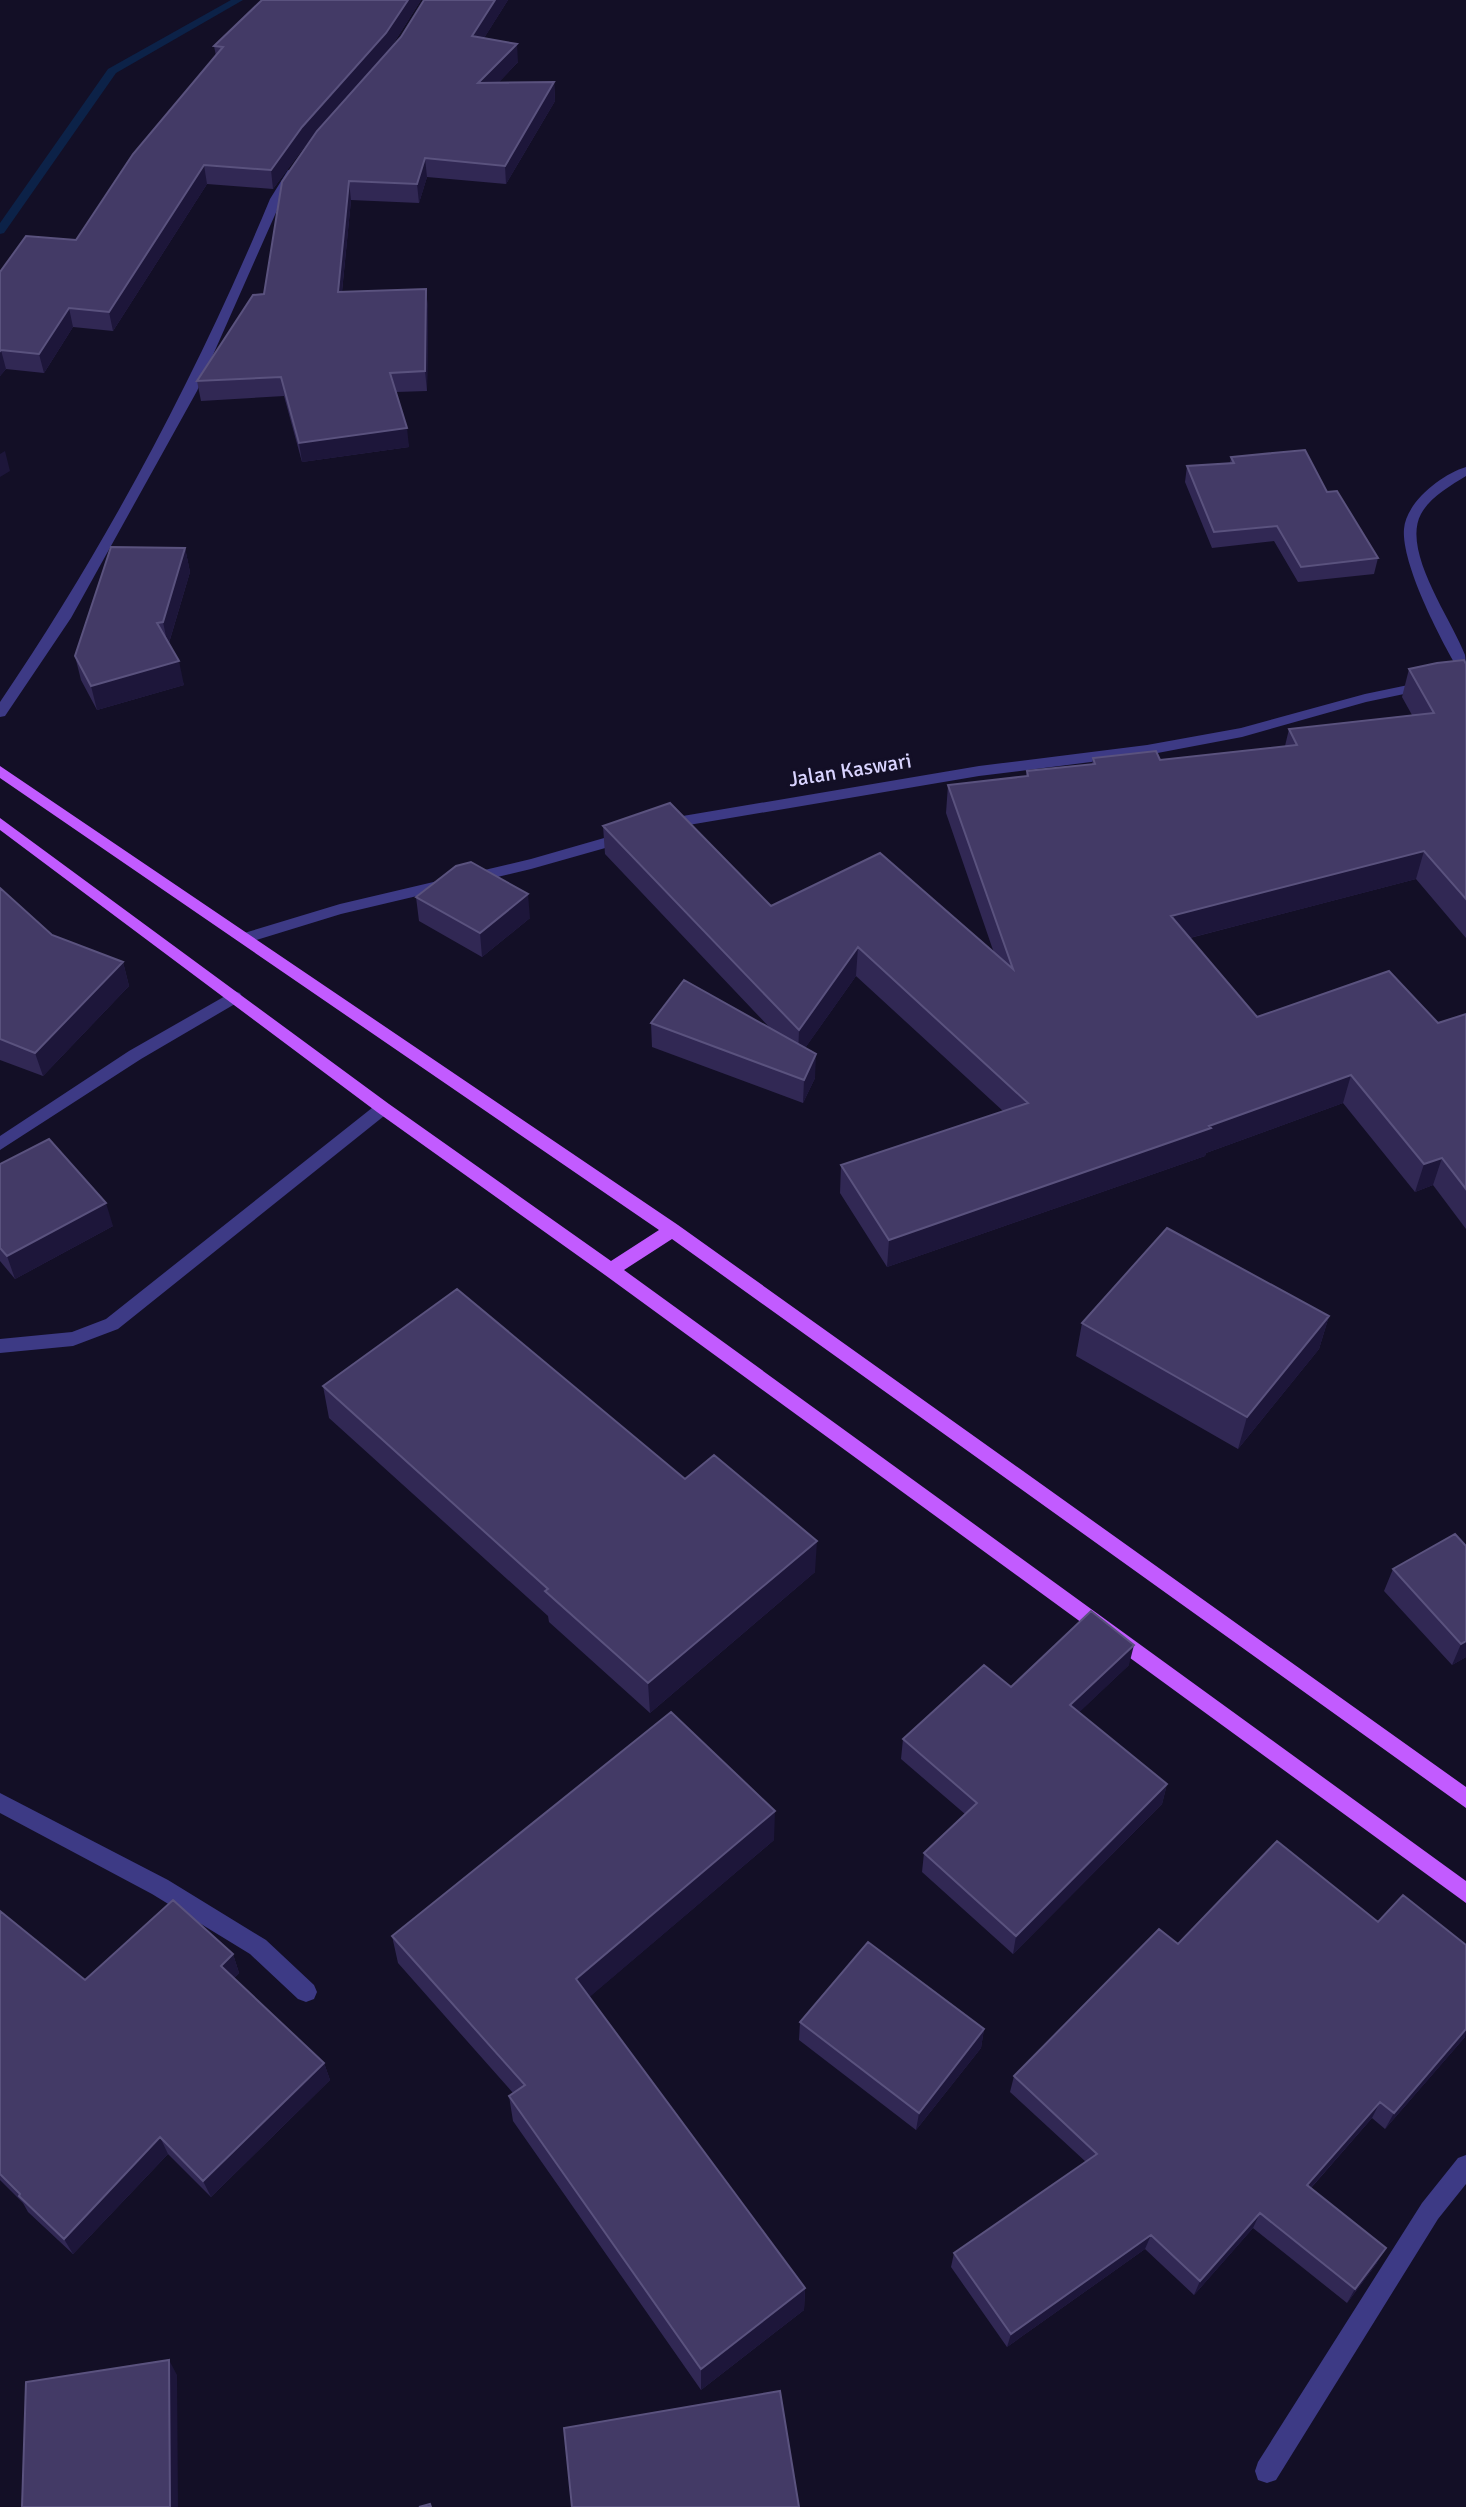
<svg xmlns="http://www.w3.org/2000/svg" width="1466" height="2507" font-family="Signika,sans-serif">
  <style>
    .lines { fill: none; stroke-linecap: round; stroke-linejoin: round }
    .stream { fill: #0c2248; fill-rule: evenodd }
    .minor { fill: #3d3a85; fill-rule: evenodd }
    .primary { fill: #c25bff; fill-rule: evenodd }
    .wall { fill: #312854 }
    .shaded-wall { fill: #1d163a }
    .building { fill: #433a66; stroke: #5a527e; stroke-width: 2 }
    .labels { text-anchor: middle; stroke-width: 6; stroke-linejoin: round; paint-order: stroke }
    .street-label { font-size: 21px; fill: #d9d4ff; stroke: #130f26 }
  </style>
  <rect width="100%" height="100%" fill="#130f26"/>
  <g class="lines">
    <path class="stream" d="M 231,0 L 243,0 L 116,73 L 4,233 L 0,234 L 0,223 L 108,69 Z"/>
    <path class="minor" d="M 288,170 L 298,172 L 282,199 L 197,391 L 71,618 L 5,716 L 0,717 L 0,702 C 107,544 197,375 270,199 Z
      M 1466,467 L 1466,476 C 1450,486 1430,497 1421,514 C 1401,551 1452,620 1465,655 C 1466,662 1466,673 1466,681 L 1366,702 L 1242,737 L 1147,755 L 979,776 L 665,829 L 658,824 L 665,819 L 979,766 L 1147,745 L 1241,728 L 1365,694 L 1461,674 C 1442,643 1401,564 1404,529 C 1406,502 1442,474 1466,467 Z
      M 625,832 L 633,837 L 630,841 L 531,869 L 341,914 L 247,943 L 239,938 L 241,934 L 340,904 L 531,859 Z
      M 234,991 L 240,993 L 242,997 L 240,1001 L 141,1059 L 0,1150 L 0,1136 L 129,1051 Z
      M 383,1102 L 391,1108 L 389,1112 L 118,1329 L 73,1346 L 0,1353 L 0,1339 L 72,1332 L 106,1319 L 377,1104 Z
      M 0,1793 L 168,1880 L 266,1940 L 314,1985 L 317,1992 L 314,1999 L 306,2002 L 298,1999 L 250,1954 L 152,1894 L 0,1813 Z
      M 1466,2155 L 1466,2184 L 1438,2219 L 1276,2480 L 1267,2483 L 1258,2480 L 1255,2471 L 1258,2462 L 1422,2203 L 1458,2158 Z"/>
    <path class="primary" d="M 0,766 L 678,1225 L 1466,1787 L 1466,1808 L 672,1239 L 624,1270 L 1466,1881 L 1466,1903 L 605,1275 L 377,1112 L 0,830 L 0,818 L 389,1104 L 611,1261 L 659,1230 L 0,778 Z"/>
  </g>
  <path class="wall" d="M 262,0 L 421,0 L 390,49 L 401,37 L 424,0 L 508,0 L 484,38 L 518,62 L 498,83 L 554,82 L 555,101 L 506,184 L 427,177 L 419,203 L 351,200 L 342,292 L 426,289 L 428,309 L 427,391 L 396,392 L 409,447 L 302,462 L 284,396 L 201,401 L 197,381 L 264,294 L 315,134 L 305,146 L 273,189 L 207,184 L 113,331 L 73,327 L 44,373 L 6,369 L 0,376 L 0,272 L 76,240 L 216,56 L 214,46 Z
    M 1231,457 L 1327,492 L 1378,558 L 1374,574 L 1298,582 L 1274,541 L 1212,548 L 1185,482 L 1187,466 L 1230,463 Z
    M 185,548 L 190,572 L 169,643 L 184,685 L 97,710 L 81,680 L 75,656 Z
    M 1466,664 L 1466,938 L 1416,879 L 1190,938 L 1257,1017 L 1438,1023 L 1466,1014 L 1466,1229 L 1433,1185 L 1415,1192 L 1343,1103 L 1206,1153 L 1205,1156 L 887,1267 L 840,1193 L 841,1165 L 1003,1111 L 856,976 L 805,1048 L 815,1078 L 803,1103 L 652,1047 L 651,1023 L 771,1029 L 605,854 L 603,826 L 771,906 L 994,953 L 946,813 L 948,785 L 1026,776 L 1027,771 L 1092,764 L 1093,758 L 1160,760 L 1285,746 L 1289,729 L 1412,715 L 1402,697 L 1409,669 Z
    M 0,888 L 52,935 L 123,962 L 129,986 L 43,1076 L 0,1060 Z
    M 416,897 L 530,918 L 482,957 L 419,921 Z
    M 0,1164 L 113,1226 L 15,1279 L 0,1261 Z
    M 1329,1316 L 1319,1349 L 1238,1449 L 1076,1356 L 1082,1323 Z
    M 323,1386 L 685,1479 L 815,1572 L 650,1713 L 549,1622 L 548,1616 L 329,1418 Z
    M 1455,1534 L 1466,1657 L 1452,1665 L 1384,1591 L 1393,1569 Z
    M 1129,1665 L 1079,1712 L 1167,1784 L 1162,1804 L 1013,1954 L 922,1872 L 924,1853 L 965,1814 L 901,1759 L 903,1739 L 1011,1687 Z
    M 774,1840 L 589,1997 L 805,2288 L 804,2310 L 701,2390 L 513,2121 L 509,2096 L 513,2093 L 398,1963 L 392,1936 Z
    M 0,1911 L 85,1980 L 233,1954 L 239,1973 L 234,1978 L 324,2063 L 330,2080 L 211,2197 L 168,2154 L 73,2254 L 28,2212 L 23,2203 L 0,2180 Z
    M 1178,1944 L 1465,2037 L 1385,2129 L 1372,2118 L 1311,2188 L 1377,2263 L 1347,2303 L 1253,2228 L 1194,2295 L 1145,2249 L 1007,2347 L 951,2267 L 954,2253 L 1086,2162 L 1010,2092 L 1014,2076 Z
    M 800,2022 L 984,2029 L 981,2048 L 916,2130 L 799,2040 Z"/>
  <path class="shaded-wall" d="M 408,0 L 421,0 L 388,52 L 305,146 L 273,189 L 271,170 L 302,127 Z
    M 495,0 L 508,0 L 474,54 L 472,36 Z
    M 517,44 L 518,62 L 480,102 L 478,83 Z
    M 554,82 L 555,101 L 506,184 L 505,166 Z
    M 425,158 L 427,177 L 419,203 L 417,184 Z
    M 204,165 L 207,184 L 113,331 L 109,312 Z
    M 349,181 L 351,200 L 340,311 L 338,292 Z
    M 426,289 L 428,309 L 427,391 L 425,371 Z
    M 69,308 L 73,327 L 44,373 L 39,354 Z
    M 1,350 L 6,369 L 0,376 L 0,351 Z
    M 407,428 L 409,447 L 302,462 L 299,443 Z
    M 5,451 L 10,471 L 0,477 L 0,454 Z
    M 185,548 L 190,572 L 168,646 L 163,622 Z
    M 179,661 L 184,685 L 97,710 L 91,686 Z
    M 1424,851 L 1416,879 L 1166,944 L 1171,916 Z
    M 528,894 L 530,918 L 482,957 L 480,933 Z
    M 858,947 L 856,976 L 798,1058 L 799,1030 Z
    M 123,962 L 129,986 L 43,1076 L 35,1053 Z
    M 816,1054 L 815,1078 L 803,1103 L 804,1080 Z
    M 1351,1075 L 1343,1103 L 1206,1153 L 1205,1156 L 887,1267 L 889,1240 Z
    M 1442,1158 L 1433,1185 L 1415,1192 L 1424,1164 Z
    M 106,1203 L 113,1226 L 15,1279 L 7,1256 Z
    M 1329,1316 L 1319,1349 L 1238,1449 L 1247,1417 Z
    M 817,1541 L 815,1572 L 650,1713 L 648,1683 Z
    M 1466,1641 L 1466,1657 L 1452,1665 L 1461,1644 Z
    M 1134,1645 L 1129,1665 L 1066,1725 L 1070,1705 Z
    M 1167,1784 L 1162,1804 L 1013,1954 L 1016,1936 Z
    M 775,1811 L 774,1840 L 579,2006 L 576,1979 Z
    M 233,1954 L 239,1973 L 228,1984 L 221,1966 Z
    M 984,2029 L 981,2048 L 916,2130 L 919,2113 Z
    M 1466,2029 L 1466,2034 L 1465,2037 L 1385,2129 L 1394,2113 Z
    M 324,2063 L 330,2080 L 211,2197 L 203,2181 Z
    M 1380,2102 L 1372,2118 L 1300,2200 L 1307,2185 Z
    M 160,2137 L 168,2154 L 73,2254 L 64,2239 Z
    M 1260,2213 L 1253,2228 L 1194,2295 L 1200,2281 Z
    M 1151,2235 L 1145,2249 L 1007,2347 L 1011,2334 Z
    M 1386,2248 L 1377,2263 L 1347,2303 L 1355,2289 Z
    M 805,2288 L 804,2310 L 701,2390 L 701,2369 Z
    M 169,2360 L 177,2375 L 178,2507 L 170,2507 Z"/>
  <path class="building" d="M 262,0 L 408,0 L 386,33 L 302,127 L 271,170 L 204,165 L 109,312 L 69,308 L 39,354 L 1,350 L 0,351 L 0,272 L 26,236 L 76,240 L 133,154 L 223,47 L 214,46 Z
    M 424,0 L 495,0 L 472,36 L 517,44 L 478,83 L 554,82 L 505,166 L 425,158 L 417,184 L 349,181 L 338,292 L 426,289 L 425,371 L 390,373 L 407,428 L 299,443 L 281,377 L 197,381 L 253,295 L 264,294 L 282,182 L 317,131 L 401,37 Z
    M 1305,450 L 1327,492 L 1337,491 L 1378,558 L 1301,567 L 1277,526 L 1214,532 L 1187,466 L 1234,463 L 1231,457 Z
    M 111,547 L 185,548 L 163,622 L 157,623 L 179,661 L 91,686 L 75,656 Z
    M 1464,660 L 1466,664 L 1466,899 L 1424,851 L 1171,916 L 1257,1017 L 1389,971 L 1438,1023 L 1466,1014 L 1466,1189 L 1442,1158 L 1424,1164 L 1351,1075 L 1209,1126 L 1211,1128 L 889,1240 L 841,1165 L 1028,1103 L 858,947 L 799,1030 L 603,826 L 670,803 L 771,906 L 880,853 L 1013,969 L 948,785 L 1028,776 L 1027,771 L 1095,764 L 1093,758 L 1156,751 L 1160,760 L 1297,745 L 1289,729 L 1434,713 L 1409,669 L 1437,663 Z
    M 471,862 L 528,894 L 480,933 L 416,897 L 456,866 Z
    M 0,888 L 52,935 L 123,962 L 35,1053 L 0,1039 Z
    M 684,980 L 816,1054 L 804,1080 L 651,1023 Z
    M 49,1139 L 106,1203 L 7,1256 L 0,1248 L 0,1164 Z
    M 1167,1228 L 1329,1316 L 1247,1417 L 1082,1323 Z
    M 457,1289 L 685,1479 L 714,1455 L 817,1541 L 648,1683 L 545,1591 L 548,1589 L 323,1386 Z
    M 1455,1534 L 1466,1546 L 1466,1641 L 1461,1644 L 1393,1569 Z
    M 1091,1611 L 1134,1645 L 1070,1705 L 1167,1784 L 1016,1936 L 924,1853 L 977,1803 L 903,1739 L 984,1665 L 1011,1687 Z
    M 671,1712 L 775,1811 L 576,1979 L 805,2288 L 701,2369 L 509,2096 L 525,2085 L 392,1936 Z
    M 1277,1841 L 1378,1922 L 1403,1895 L 1466,1945 L 1466,2029 L 1394,2113 L 1380,2102 L 1307,2185 L 1386,2248 L 1355,2289 L 1260,2213 L 1200,2281 L 1151,2235 L 1011,2334 L 954,2253 L 1097,2154 L 1014,2076 L 1159,1929 L 1178,1944 Z
    M 173,1900 L 233,1954 L 221,1966 L 324,2063 L 203,2181 L 160,2137 L 64,2239 L 19,2196 L 20,2194 L 0,2174 L 0,1911 L 85,1980 Z
    M 868,1942 L 984,2029 L 919,2113 L 800,2022 Z
    M 169,2360 L 170,2507 L 22,2507 L 26,2382 Z
    M 780,2391 L 799,2507 L 572,2507 L 564,2428 Z
    M 430,2504 L 431,2507 L 419,2507 Z"/>
  <g class="labels">
    <g class="street-label">
      <text transform="translate(850 770) rotate(-9)" y="7">Jalan Kaswari</text>
    </g>
  </g>
</svg>
